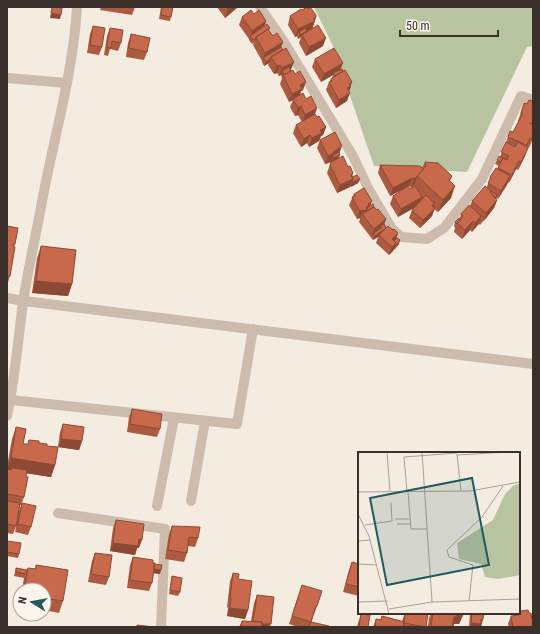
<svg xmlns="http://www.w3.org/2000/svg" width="540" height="634" font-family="'Roboto Condensed',sans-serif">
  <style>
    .green { fill: #b8c4a0 }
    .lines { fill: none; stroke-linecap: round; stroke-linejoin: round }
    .minor { stroke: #cdbbac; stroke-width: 10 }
    .tertiary { stroke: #cdbbac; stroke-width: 10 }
    .wall { fill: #ac5a40 }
    .shaded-wall { fill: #8c4a34 }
    .building { fill: #c8694b; stroke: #8c4a34 }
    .inset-road { fill: none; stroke: #aaa098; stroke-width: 1 }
    .view { fill: #1f5a5e; fill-opacity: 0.15; stroke: #1f5a5e; stroke-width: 2 }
    .inset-edge { fill: none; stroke: #3b302b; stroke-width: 2 }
  </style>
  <rect width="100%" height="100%" fill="#f4ebe1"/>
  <path class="green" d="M 314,7 L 533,7 L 533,46 L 527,47 L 467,172 L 374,166 L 333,46 Z"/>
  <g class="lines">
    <path class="minor" d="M 260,7 L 284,42 L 353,156 L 368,188 L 392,229 L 401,237 L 427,239 L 444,228 L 482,179 L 521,96 L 533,100
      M 7,78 L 67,83
      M 7,298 L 24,301 L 533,364
      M 11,400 L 237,424 L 253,329
      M 191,501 L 205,421
      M 157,506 L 174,418
      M 58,513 L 165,529 L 161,627"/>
    <path class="tertiary" d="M 7,416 C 15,379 18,340 23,302 C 28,270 35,239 41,207 C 53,140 73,75 77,7"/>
  </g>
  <path class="wall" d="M 101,7 L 135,7 L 132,15 L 100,10 Z
    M 161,7 L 173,7 L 170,21 L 159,19 Z
    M 217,7 L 238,7 L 225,18 Z
    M 308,9 L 316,17 L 312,29 L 323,46 L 306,56 L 299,43 L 301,37 L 298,39 L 297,36 L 295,37 L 288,25 L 290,16 L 302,10 Z
    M 254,14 L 266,21 L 265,26 L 270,28 L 269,30 L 273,36 L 283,42 L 281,47 L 291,70 L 291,71 L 303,90 L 301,91 L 300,95 L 306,99 L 317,108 L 315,114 L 317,117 L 326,127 L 323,135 L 321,136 L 319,141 L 309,147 L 307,143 L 301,147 L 293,133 L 296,125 L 302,122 L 298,115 L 295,116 L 290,107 L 293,100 L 289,102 L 280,84 L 282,78 L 281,75 L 279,76 L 277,73 L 274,74 L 268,65 L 269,63 L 264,66 L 262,62 L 262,61 L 253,45 L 254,43 L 252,44 L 249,40 L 249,39 L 239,25 L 242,17 Z
    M 93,26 L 102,47 L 99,55 L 87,53 L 90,34 Z
    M 110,28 L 121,43 L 118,51 L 110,49 L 108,56 L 104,55 L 107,36 Z
    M 131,34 L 147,52 L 144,60 L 126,57 L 128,43 Z
    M 315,59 L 340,69 L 343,71 L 352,82 L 349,91 L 347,101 L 336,108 L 326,90 L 329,82 L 331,79 L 332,78 L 333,75 L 321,82 L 312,67 Z
    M 533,101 L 533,138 L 529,148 L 527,147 L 525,156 L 518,170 L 516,169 L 509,183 L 508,182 L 498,199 L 496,198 L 497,200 L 494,208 L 480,225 L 479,224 L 472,232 L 470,230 L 462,239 L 454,232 L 455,228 L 454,226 L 455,222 L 460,218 L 461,214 L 470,206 L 472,201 L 487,187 L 490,177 L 498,169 L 499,166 L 495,164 L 497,160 L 500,157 L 508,137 L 513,132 L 519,121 L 518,121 L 524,103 L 527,104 Z
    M 320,140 L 339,154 L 338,158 L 348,167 L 353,173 L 352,177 L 360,179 L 358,183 L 351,187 L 350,186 L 350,187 L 337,193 L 327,173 L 328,170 L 331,162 L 325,164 L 317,148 Z
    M 425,162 L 452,176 L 450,181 L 451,198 L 438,212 L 434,209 L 432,216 L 420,228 L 409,218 L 412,210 L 414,208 L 398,217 L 390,204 L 393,196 L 410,189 L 413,187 L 414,185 L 411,188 L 409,186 L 390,196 L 378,173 L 380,165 L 422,168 Z
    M 354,194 L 371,206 L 374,207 L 386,219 L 384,224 L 386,227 L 398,233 L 396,238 L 399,244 L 394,250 L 393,250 L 393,251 L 389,255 L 376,243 L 378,237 L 373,240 L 359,222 L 360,219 L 360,218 L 357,219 L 349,205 Z
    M 7,226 L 15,244 L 14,247 L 10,276 L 7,285 Z
    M 41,246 L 72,284 L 68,296 L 32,293 L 37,258 Z
    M 132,409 L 160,429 L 157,437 L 127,432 L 129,417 Z
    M 63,424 L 82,441 L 79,450 L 58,447 L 60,432 Z
    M 16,427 L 23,444 L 28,444 L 29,440 L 39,443 L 55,465 L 51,477 L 26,473 L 24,497 L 21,505 L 20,505 L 16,526 L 13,534 L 7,533 L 7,467 L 12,439 Z
    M 22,503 L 31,527 L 28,535 L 15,532 L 19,511 Z
    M 116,520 L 139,548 L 137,548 L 135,555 L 110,551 L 113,528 Z
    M 172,526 L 198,538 L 195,547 L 188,546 L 187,553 L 184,562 L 165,559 L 169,534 Z
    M 7,541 L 19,554 L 18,558 L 7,556 Z
    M 95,553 L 109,577 L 106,585 L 88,582 L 92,561 Z
    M 133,557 L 153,563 L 154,564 L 160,574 L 153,573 L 152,583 L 149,591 L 127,588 L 130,565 Z
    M 352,562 L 359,564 L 359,596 L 343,592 L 349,570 Z
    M 36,565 L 63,601 L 59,613 L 44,610 L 44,590 L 22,590 L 24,578 L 14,576 L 16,568 L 27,570 L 28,568 L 35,569 Z
    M 233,573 L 238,579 L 248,610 L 245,619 L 227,616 L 228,608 L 227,607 L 230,581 Z
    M 172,576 L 180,592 L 178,596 L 169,594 L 171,581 Z
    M 302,585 L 317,606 L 314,614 L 313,614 L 311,622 L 329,627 L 298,627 L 289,624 Z
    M 257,595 L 271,624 L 270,627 L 239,627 L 242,621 L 251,621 L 254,603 Z
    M 520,611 L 529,613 L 532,619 L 533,627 L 509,627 L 508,624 L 511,616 L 519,615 Z
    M 405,613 L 428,613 L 426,627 L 373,627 L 376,619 L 380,620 L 382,616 L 402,621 Z
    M 431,613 L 464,613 L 459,624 L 454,624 L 453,627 L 428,627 L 429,618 Z
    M 470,613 L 484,613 L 481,627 L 469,627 Z
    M 361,614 L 368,627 L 357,627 L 358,623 Z"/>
  <path class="shaded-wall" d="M 231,7 L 238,7 L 225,18 L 228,9 Z
    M 51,13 L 61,15 L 60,19 L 50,18 Z
    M 316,17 L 312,30 L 302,35 L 301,37 L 298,39 L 300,35 L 299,32 L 297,36 L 295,37 L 298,29 Z
    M 266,21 L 263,29 L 250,36 L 252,31 Z
    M 326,38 L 323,46 L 306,56 L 309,47 Z
    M 283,42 L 280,50 L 263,58 L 265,53 Z
    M 271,58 L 269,63 L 264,66 L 266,62 Z
    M 294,62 L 291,70 L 284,74 L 282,71 L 281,75 L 279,76 L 282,68 Z
    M 343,63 L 340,71 L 333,73 L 333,75 L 321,82 L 324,74 Z
    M 280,65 L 277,73 L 274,74 L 277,66 Z
    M 306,82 L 303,90 L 301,91 L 299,97 L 293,99 L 293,100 L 289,102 L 292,94 L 300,85 Z
    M 352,82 L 350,86 L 351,86 L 348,94 L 347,88 L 349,84 Z
    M 350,93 L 347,101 L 336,108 L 339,100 Z
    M 301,106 L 298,115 L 295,116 L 298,108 Z
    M 317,108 L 314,116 L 302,123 L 305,115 Z
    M 326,127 L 323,135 L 321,136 L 319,141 L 309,147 L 312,138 L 320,130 Z
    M 310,135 L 307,143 L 301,147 L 304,139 Z
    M 342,146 L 339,154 L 333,157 L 331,162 L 325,164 L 328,156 L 333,152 Z
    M 528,148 L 525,156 L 518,170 L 521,162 Z
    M 340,155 L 338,159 L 332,162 L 333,158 Z
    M 519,161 L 516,169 L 509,183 L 512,175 Z
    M 353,173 L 351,180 L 353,179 L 350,187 L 337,193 L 340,185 L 351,175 Z
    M 510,176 L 507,185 L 498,199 L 501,191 Z
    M 417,177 L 414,185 L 411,188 L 414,179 Z
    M 412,178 L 409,186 L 390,196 L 393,188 Z
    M 360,179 L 358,183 L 351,187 L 352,182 Z
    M 455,186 L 451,198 L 438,212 L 443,200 Z
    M 422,197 L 419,205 L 398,217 L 401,209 Z
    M 497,200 L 494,208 L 484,221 L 486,213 Z
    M 372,201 L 369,210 L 364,217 L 362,214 L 364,211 L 368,204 Z
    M 434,203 L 432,211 L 435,208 L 432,216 L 420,228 L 423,220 L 432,206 Z
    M 363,210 L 360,218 L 357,219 L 360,211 Z
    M 481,216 L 478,224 L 472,232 L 475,223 Z
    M 386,219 L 383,228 L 381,226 L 379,231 L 373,234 L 371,238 L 374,229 Z
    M 473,221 L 470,230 L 462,239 L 465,230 Z
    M 386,228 L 379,235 L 378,237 L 373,240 L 375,236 Z
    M 398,233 L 395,242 L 392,239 Z
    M 400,240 L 399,244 L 394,250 L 396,246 Z
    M 396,243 L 393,251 L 389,255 L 392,247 Z
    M 36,281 L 72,284 L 68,296 L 32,293 Z
    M 61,439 L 82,441 L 79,450 L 58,447 Z
    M 11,458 L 55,465 L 51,477 L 11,471 L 7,469 Z
    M 139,539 L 142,540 L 139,548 L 137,548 L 135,555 L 110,551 L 113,543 Z
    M 153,569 L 161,570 L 160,574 L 152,573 Z
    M 230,608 L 248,610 L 245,619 L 227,616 Z
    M 456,613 L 464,613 L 459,624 L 454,624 L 453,627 L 450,627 L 454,617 Z
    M 481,619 L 483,619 L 481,627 L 470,627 L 471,623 Z
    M 253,622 L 269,624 L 268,627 L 251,627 Z"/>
  <path class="building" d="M 52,7 L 62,8 L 61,15 L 51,13 Z
    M 162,7 L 173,7 L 171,17 L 161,15 Z
    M 226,7 L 231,7 L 228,9 Z
    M 307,7 L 308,9 L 310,7 L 316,15 L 316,17 L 313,19 L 315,21 L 298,29 L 290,16 L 301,9 L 302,10 Z
    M 251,10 L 254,14 L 259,10 L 266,21 L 252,31 L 242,17 Z
    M 267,24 L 270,28 L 256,37 L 255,39 L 253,40 L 250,36 Z
    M 318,25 L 326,38 L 309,47 L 302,35 Z
    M 93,26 L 105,28 L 102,47 L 90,45 Z
    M 110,28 L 123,30 L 121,43 L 112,41 L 111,48 L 107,47 Z
    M 305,28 L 307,31 L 300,35 L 299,32 Z
    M 268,29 L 273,36 L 277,33 L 283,42 L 265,53 L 256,37 Z
    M 131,34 L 150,38 L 147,52 L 129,48 Z
    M 281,47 L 283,50 L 271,57 L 271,58 L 266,62 L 263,58 Z
    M 286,48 L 294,62 L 282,68 L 280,65 L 277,66 L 271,57 Z
    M 334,48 L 343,63 L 324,74 L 315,59 Z
    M 289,67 L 291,71 L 284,75 L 282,71 Z
    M 342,69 L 343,71 L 335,76 L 333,73 Z
    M 293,70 L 295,74 L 300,71 L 306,82 L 300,85 L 302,89 L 292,94 L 283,75 Z
    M 345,70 L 352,82 L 349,84 L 351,86 L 347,88 L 350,93 L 339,100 L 329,82 L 332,81 L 331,79 Z
    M 303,93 L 306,99 L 311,96 L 317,108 L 305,115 L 301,106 L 298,108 L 293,99 Z
    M 529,100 L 533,101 L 533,124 L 530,123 L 533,125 L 533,137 L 532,139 L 530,138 L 527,145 L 508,137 L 510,131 L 513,132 L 523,113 L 521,113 L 524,103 L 527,104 Z
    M 315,114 L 317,117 L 319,116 L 326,127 L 320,130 L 322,133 L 312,138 L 310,135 L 304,139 L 296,125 Z
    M 335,132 L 342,146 L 333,152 L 334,153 L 328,156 L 320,140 Z
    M 506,142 L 515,147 L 518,142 L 528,148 L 521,162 L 519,161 L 512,175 L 498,168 L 503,158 L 507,160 L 509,156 L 501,152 Z
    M 339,152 L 340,155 L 333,158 L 333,155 Z
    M 343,156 L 348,167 L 350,166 L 353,173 L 351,175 L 353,179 L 340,185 L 330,165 L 331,162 Z
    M 499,156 L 507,160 L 503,158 L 501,162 L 497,160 Z
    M 425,162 L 438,163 L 452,176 L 449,180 L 455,186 L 443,200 L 417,176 L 426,166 Z
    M 380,165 L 420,166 L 424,169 L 414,179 L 412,178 L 393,188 Z
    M 496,168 L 510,176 L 501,191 L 488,183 L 491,178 L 490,177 Z
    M 357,175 L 360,179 L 352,182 L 353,179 L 352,177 Z
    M 408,186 L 410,189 L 415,186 L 422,197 L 401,209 L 393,196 Z
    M 485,186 L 491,191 L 490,192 L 493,195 L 493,196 L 497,200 L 486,213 L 472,201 Z
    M 364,188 L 372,201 L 368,204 L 369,206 L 366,207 L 367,209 L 364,211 L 363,210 L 360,211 L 352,197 L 355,196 L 354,194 Z
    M 491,191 L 497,195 L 495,198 L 493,196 L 493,195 L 490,192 Z
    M 426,195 L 434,203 L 432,206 L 435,208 L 423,220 L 412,210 Z
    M 373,204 L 374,207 L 366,211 L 368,207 Z
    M 469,205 L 481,216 L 475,223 L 473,221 L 465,230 L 457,223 L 463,216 L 461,214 Z
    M 374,207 L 377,210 L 378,209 L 386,219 L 374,229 L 362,214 Z
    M 481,216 L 484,218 L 482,221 L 480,219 Z
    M 459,218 L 461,219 L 457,224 L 455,222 Z
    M 384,224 L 386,228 L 375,236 L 373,234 L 382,227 L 381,226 Z
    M 7,226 L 18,228 L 15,244 L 13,244 L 13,246 L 15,247 L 10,276 L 7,276 Z
    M 388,226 L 393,230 L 394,229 L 398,233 L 392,239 L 396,243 L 392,247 L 379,235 Z
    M 397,238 L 400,240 L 396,246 L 395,245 L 396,243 L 394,241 Z
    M 41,246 L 76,250 L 72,284 L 36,281 Z
    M 132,409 L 162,414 L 160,429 L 130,424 Z
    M 63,424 L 84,427 L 82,441 L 61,439 Z
    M 16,427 L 26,429 L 23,444 L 28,444 L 29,440 L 39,441 L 39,443 L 47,444 L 47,446 L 58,447 L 55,465 L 11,458 Z
    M 12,468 L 27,470 L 26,476 L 28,477 L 24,497 L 7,494 L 7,469 L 11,470 Z
    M 7,501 L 20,503 L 16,526 L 7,524 Z
    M 22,503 L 36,506 L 31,527 L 18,524 Z
    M 116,520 L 144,524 L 142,540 L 139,539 L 138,546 L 113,543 Z
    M 172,526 L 200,527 L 198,538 L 189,537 L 187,553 L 168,550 Z
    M 7,541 L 21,543 L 19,554 L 7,552 Z
    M 95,553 L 112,555 L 109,577 L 91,574 Z
    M 133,557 L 153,560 L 153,563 L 155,563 L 152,583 L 130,580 Z
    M 352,562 L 359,564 L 359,587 L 346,584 Z
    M 154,564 L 162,565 L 161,570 L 154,569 Z
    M 36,565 L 68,570 L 63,601 L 44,598 L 44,590 L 24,590 L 28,568 L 36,569 Z
    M 16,568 L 27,570 L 26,574 L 16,572 Z
    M 233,573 L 239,574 L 238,579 L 252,581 L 248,610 L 230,608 L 231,599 L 230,599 Z
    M 172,576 L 182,578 L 180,592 L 170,590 Z
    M 302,585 L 322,591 L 317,606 L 316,606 L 311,622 L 292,616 Z
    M 257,595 L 274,597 L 271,624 L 269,623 L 269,624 L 262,624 L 262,622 L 253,621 Z
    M 528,610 L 529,613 L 531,613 L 532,619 L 533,619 L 533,627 L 513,627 L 511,616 L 519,615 L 520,614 L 520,611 Z
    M 405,613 L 428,613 L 426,627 L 404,623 Z
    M 433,613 L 457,613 L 456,617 L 454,617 L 452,627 L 429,627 L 429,626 L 431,627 Z
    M 472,613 L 484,613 L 483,619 L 481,619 L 481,624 L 471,623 Z
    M 361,614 L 370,615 L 368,627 L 359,627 Z
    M 382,616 L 404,622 L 403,627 L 375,627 L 376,619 L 381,620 Z
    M 242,621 L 262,622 L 262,627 L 266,627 L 241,627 Z
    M 311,622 L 329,626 L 329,627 L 309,627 Z
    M 137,625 L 154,627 L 137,627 Z"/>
  <g transform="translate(358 452)">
    <rect width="162" height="162" fill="#f4ebe1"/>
    <path d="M 162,32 L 162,123 L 140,127 L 127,125 L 123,112 L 101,107 L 99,91 L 135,68 L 147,42 L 156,33 Z" fill="#b8c4a0"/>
    <path class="inset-road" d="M 29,0 L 32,40M 64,0 L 74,150M 99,2 L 103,39M 99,3 L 150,0M 0,40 L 112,39 L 162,30M 49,40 L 46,5 L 99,1M 50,40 L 53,77 L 69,77M 0,62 L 11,84 L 31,162M 37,67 L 52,67M 39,72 L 53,72M 7,73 L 34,69 L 33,51M 0,89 L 12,88M 0,112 L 19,113M 111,149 L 115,113 L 91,105 L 89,98 L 124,65 L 145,34M 0,150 L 30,149M 31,157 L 74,150 L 162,147"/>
    <path class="view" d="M 114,26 L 131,113 L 29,133 L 12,46 Z"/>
    <rect width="162" height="162" class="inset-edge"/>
  </g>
  <rect width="540" height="634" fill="none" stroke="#3b302b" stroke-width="16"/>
  <g transform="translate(32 602) rotate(281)"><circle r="19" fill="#fbf5ee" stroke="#aea6a0"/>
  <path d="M0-3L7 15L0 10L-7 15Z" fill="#1f5a5e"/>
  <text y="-6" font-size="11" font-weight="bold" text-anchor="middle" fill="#3b302b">N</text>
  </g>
  <path d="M400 30v6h98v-6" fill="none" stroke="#3b302b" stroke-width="2"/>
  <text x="406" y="30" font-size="12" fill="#3b302b" stroke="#fbf5ee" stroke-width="3" paint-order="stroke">50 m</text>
</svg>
